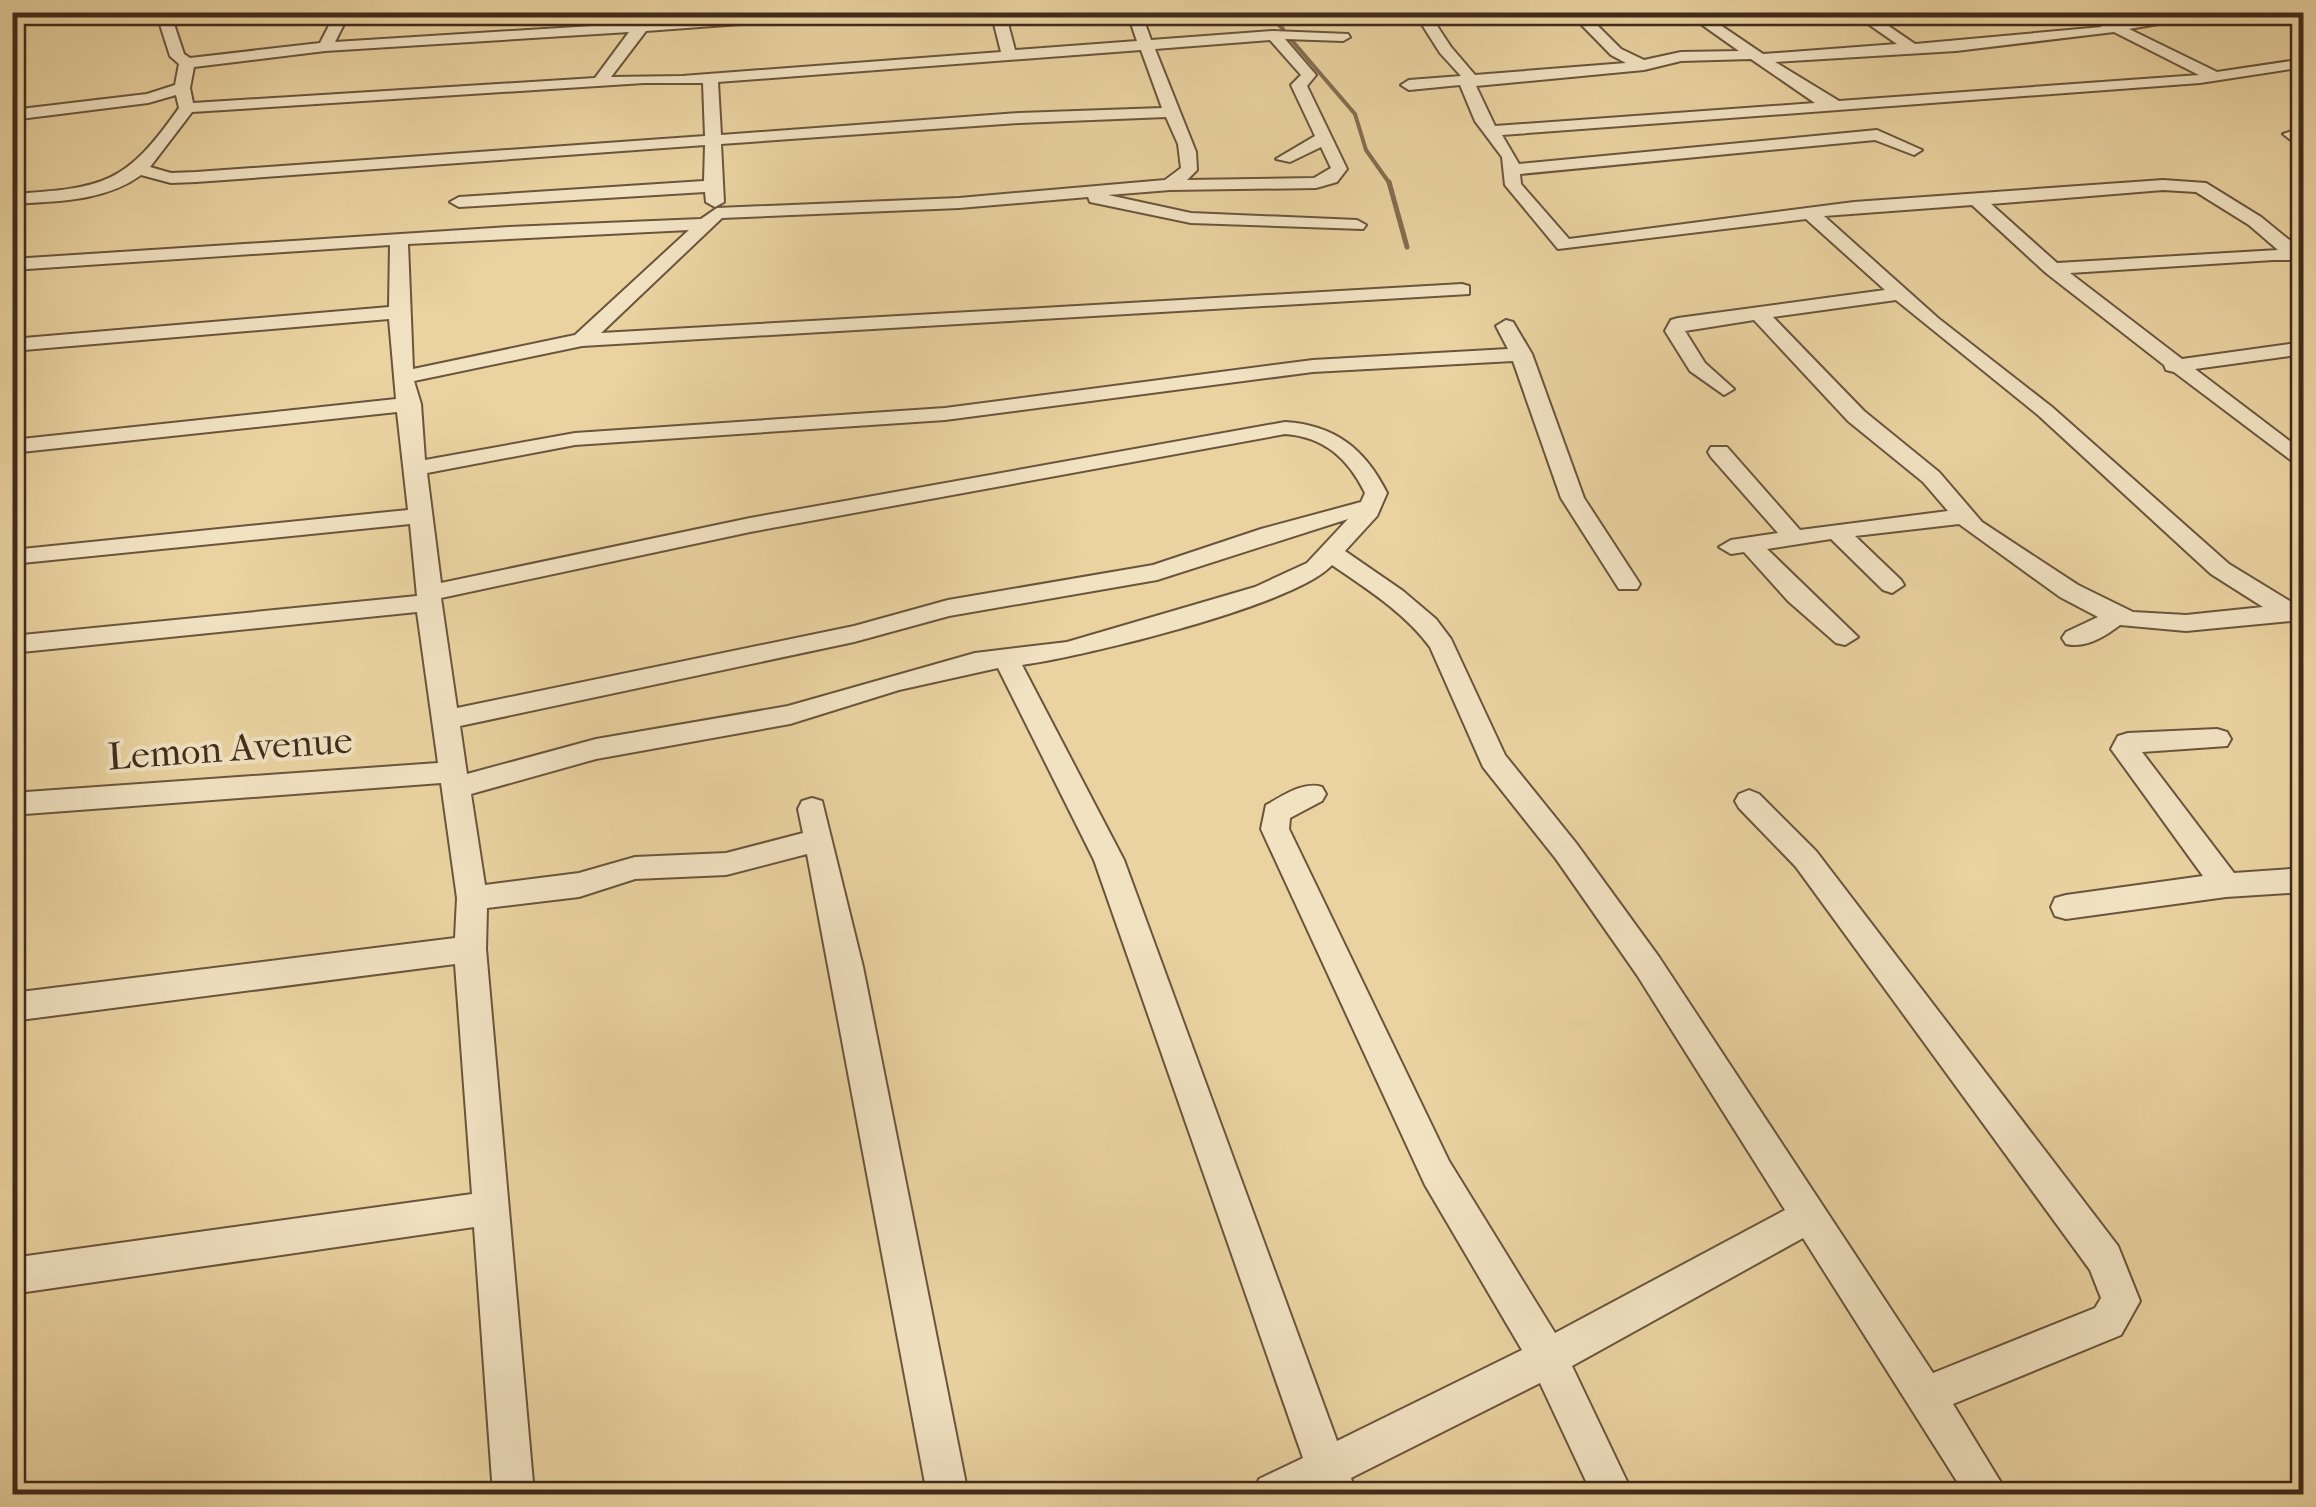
<svg xmlns="http://www.w3.org/2000/svg" width="2316" height="1507" font-family="'IM FELL French Canon',serif">
  <style>
    .lines { fill: none; stroke-linecap: round; stroke-linejoin: round }
    .stream-far1 { stroke: #836e50; stroke-width: 4 }
    .stream { stroke: #836e50; stroke-width: 5 }
    .street-casing { stroke: #6a553c; stroke-width: 4 }
    .street { fill: #f1e2c2; fill-rule: evenodd }
    .labels { text-anchor: middle; stroke-width: 8; stroke-linejoin: round; paint-order: stroke }
    .street-label { font-size: 38px; fill: #402b1b; stroke: #f1e2c2 }
  </style>
  <rect width="100%" height="100%" fill="#ead3a1"/>
  <filter id="stains"><feTurbulence type="fractalNoise" baseFrequency=".002" numOctaves="4"/><feColorMatrix values="0 0 0 0 .2 0 0 0 0 .09 0 0 0 0 .02 0 0 0 .5 -.17"/></filter>
  <radialGradient id="worn" r=".72"><stop offset=".6" stop-color="#630" stop-opacity="0"/><stop offset="1" stop-color="#630" stop-opacity=".3"/></radialGradient>
  <g class="lines">
    <path class="stream-far1" d="M 1266,12 L 1283,29
      M 1288,36 L 1355,114 L 1366,150 L 1390,184"/>
    <path class="stream" d="M 1389,182 L 1407,247"/>
    <g class="street-casing">
      <path id="street" d="M 12,12 L 23,12 L 19,29 L 12,33 Z
        M 156,12 L 170,12 L 184,54 L 190,58 L 320,43 L 336,12 L 350,12 L 335,42 L 704,19 L 722,12 L 857,12 L 850,16 L 646,31 L 611,77 L 682,76 L 1001,52 L 991,12 L 1005,12 L 1015,50 L 1137,41 L 1127,12 L 1141,12 L 1151,40 L 1273,31 L 1348,34 L 1350,37 L 1343,41 L 1285,39 L 1316,75 L 1307,86 L 1347,169 L 1337,182 L 1316,188 L 1170,190 L 1108,195 L 1191,213 L 1357,220 L 1366,225 L 1363,229 L 1191,223 L 1090,202 L 1088,197 L 959,208 L 722,218 L 601,333 L 1462,284 L 1469,286 L 1469,294 L 582,346 L 414,381 L 421,404 L 425,460 L 575,433 L 945,408 L 1313,360 L 1508,349 L 1496,326 L 1506,320 L 1513,322 L 1532,354 L 1584,498 L 1640,584 L 1637,589 L 1619,589 L 1561,498 L 1513,361 L 1313,372 L 945,420 L 575,445 L 427,473 L 441,583 L 750,518 L 1285,422 C 1335,425 1365,449 1387,493 L 1377,516 L 1345,551 L 1403,591 L 1436,619 L 1451,639 L 1505,755 L 1576,843 L 1659,957 L 1933,1373 L 2095,1308 L 2101,1298 L 2090,1270 L 1796,867 L 1739,808 L 1735,801 L 1739,794 L 1749,790 L 1759,794 L 1816,851 L 2118,1246 L 2140,1301 L 2121,1335 L 1953,1404 L 2008,1494 L 1965,1494 L 1803,1238 L 1572,1366 L 1633,1494 L 1592,1494 L 1540,1383 L 1351,1478 L 1356,1494 L 1254,1494 L 1259,1479 L 1303,1458 L 1094,860 L 998,668 L 899,690 L 790,724 L 596,759 L 471,794 L 485,885 L 579,873 L 635,857 L 726,853 L 803,833 L 798,809 L 802,801 L 812,798 L 822,801 L 863,967 L 968,1494 L 927,1494 L 807,854 L 726,875 L 635,879 L 579,897 L 487,908 L 486,949 L 534,1494 L 493,1494 L 474,1227 L 12,1294 L 12,1258 L 472,1194 L 455,964 L 12,1021 L 12,993 L 455,938 L 457,898 L 441,783 L 12,815 L 12,793 L 438,763 L 417,612 L 12,653 L 12,636 L 417,596 L 410,524 L 12,564 L 12,550 L 408,510 L 397,412 L 12,453 L 12,440 L 396,399 L 389,319 L 12,351 L 12,339 L 389,307 L 390,245 L 12,270 L 12,259 L 509,227 L 701,219 L 717,208 L 959,198 L 1165,180 L 1181,168 L 1178,144 L 1166,117 L 1019,123 L 721,144 L 724,202 L 715,207 L 706,202 L 705,192 L 459,207 L 450,202 L 459,197 L 704,181 L 705,145 L 196,182 L 171,183 L 141,175 C 104,202 56,201 12,204 L 12,194 C 104,188 125,185 179,108 L 176,95 L 148,103 L 12,120 L 12,110 L 147,94 L 175,85 L 179,64 L 170,56 ZM 629,32 L 595,78 L 193,103 L 190,88 L 194,67 L 325,51 ZM 1270,40 L 1301,75 L 1291,85 L 1315,136 L 1276,159 L 1290,162 L 1321,147 L 1331,168 L 1314,178 L 1187,180 L 1197,170 L 1196,152 L 1155,49 ZM 1141,50 L 1162,108 L 1019,113 L 721,135 L 718,82 ZM 644,83 L 703,83 L 705,136 L 196,172 L 171,173 L 150,167 L 192,112 ZM 689,230 L 575,335 L 413,369 L 408,244 ZM 1285,434 C 1324,437 1348,458 1365,493 L 1361,502 L 1261,529 L 1153,565 L 948,600 L 854,626 L 457,708 L 441,598 L 750,532 ZM 1348,519 L 1307,563 L 1255,587 L 1067,642 L 975,653 L 788,706 L 596,739 L 467,774 L 460,726 L 854,642 L 949,616 L 1157,580 ZM 1332,565 C 1367,589 1405,613 1430,647 L 1483,767 L 1556,859 L 1637,975 L 1785,1210 L 1555,1333 L 1449,1161 L 1289,829 L 1290,818 L 1322,801 L 1326,794 L 1322,787 C 1303,781 1283,796 1266,805 L 1261,829 L 1425,1185 L 1522,1350 L 1337,1441 L 1124,860 L 1022,665 C 1082,657 1296,605 1332,565 Z
        M 1414,12 L 1428,12 L 1451,47 L 1475,75 L 1626,63 L 1611,55 L 1569,12 L 1584,12 L 1621,49 L 1644,60 L 1681,52 L 1739,51 L 1684,12 L 1701,12 L 1763,54 L 1897,44 L 1851,12 L 1868,12 L 1915,44 L 2102,27 L 2076,12 L 2095,12 L 2116,23 L 2188,12 L 2228,12 L 2129,29 L 2217,72 L 2304,59 L 2304,67 L 2200,83 L 1502,135 L 1519,164 L 1877,130 L 1922,150 L 1914,155 L 1875,140 L 1520,174 L 1521,184 L 1569,239 L 1854,202 L 2163,180 L 2206,183 L 2261,217 L 2304,252 L 2304,266 L 2292,260 L 2273,260 L 2070,273 L 2182,359 L 2304,342 L 2304,354 L 2195,369 L 2304,452 L 2304,470 L 2174,372 L 2166,370 L 2164,365 L 2046,273 L 1972,205 L 1824,216 L 1938,318 L 2052,407 L 2229,564 L 2301,608 L 2301,620 L 2186,631 L 2120,625 C 2106,636 2085,649 2066,644 L 2062,638 L 2066,632 L 2098,617 L 2060,597 L 1959,524 L 1855,536 L 1901,580 L 1904,585 L 1892,593 L 1883,590 L 1831,539 L 1767,549 L 1858,637 L 1845,645 L 1836,643 L 1788,601 L 1744,552 L 1731,554 L 1719,547 L 1731,540 L 1778,533 L 1711,457 L 1708,452 L 1711,447 L 1727,447 L 1800,530 L 1948,511 L 1923,482 L 1848,421 L 1754,320 L 1685,331 L 1705,363 L 1734,389 L 1724,395 L 1690,371 L 1665,331 L 1671,320 L 1678,318 L 1885,290 L 1806,219 L 1558,249 L 1505,185 L 1502,157 L 1475,121 L 1460,85 L 1409,90 L 1401,85 L 1409,80 L 1461,76 L 1440,53 ZM 2114,32 L 2199,75 L 1839,101 L 1775,62 L 1956,51 ZM 1751,59 L 1815,103 L 1495,126 L 1476,86 L 1644,70 L 1681,61 ZM 2163,190 L 2196,192 L 2249,225 L 2278,250 L 2057,263 L 1991,204 ZM 1896,300 L 2038,415 L 2211,574 L 2263,607 L 2186,615 L 2133,612 L 2078,585 L 1982,522 L 1939,472 L 1864,411 L 1773,317 Z
        M 2304,127 L 2304,150 L 2283,134 Z
        M 2217,729 L 2227,732 L 2231,739 L 2227,746 L 2142,752 L 2234,873 L 2304,868 L 2304,892 L 2226,897 L 2066,919 L 2055,916 L 2051,907 L 2055,898 L 2066,895 L 2203,876 L 2111,749 L 2118,736 L 2128,733 Z"/>
    </g>
    <use href="#street" class="street"/>
  </g>
  <g class="labels">
    <g class="street-label">
      <text transform="translate(230 748) rotate(-4)" y="13">Lemon Avenue</text>
    </g>
  </g>
  <rect width="2316" height="1507" fill="none" stroke="#ead3a1" stroke-width="50"/>
  <rect x="15" y="15" width="2286" height="1477" fill="none" stroke="#402b1b" stroke-width="5"/>
  <rect x="25" y="25" width="2266" height="1457" fill="none" stroke="#402b1b" stroke-width="2.5"/>
  <rect width="100%" height="100%" filter="url(#stains)"/>
  <rect width="100%" height="100%" fill="url(#worn)"/>
</svg>
